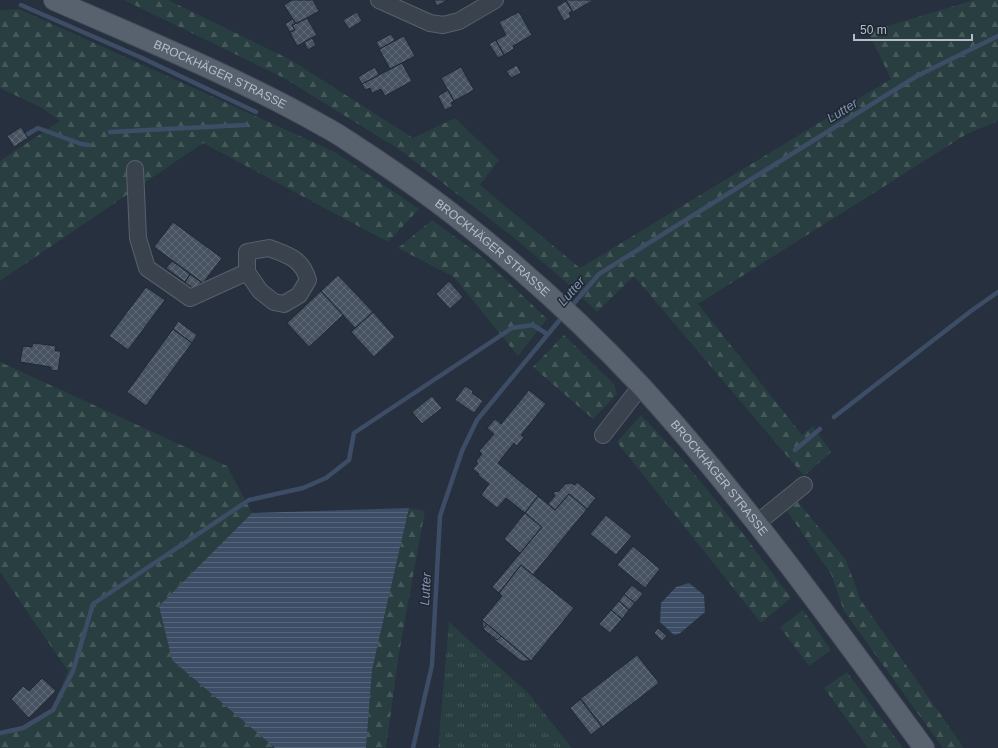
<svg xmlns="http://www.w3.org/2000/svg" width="998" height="748" font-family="Helvetica,sans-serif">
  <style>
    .grass { fill: url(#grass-tufts) }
    .forest { fill: url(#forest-firs) }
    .water { fill: url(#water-rules) }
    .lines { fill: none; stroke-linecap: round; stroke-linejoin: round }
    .stream { stroke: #3d4d66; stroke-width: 4.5 }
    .building { fill: url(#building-cross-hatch); stroke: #212935 }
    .minor-casing { stroke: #58606c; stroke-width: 18 }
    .major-casing { stroke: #434b57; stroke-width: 22 }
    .minor { stroke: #3a424e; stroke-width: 16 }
    .major { stroke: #58616e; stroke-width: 20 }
    .labels { text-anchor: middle; stroke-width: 3; stroke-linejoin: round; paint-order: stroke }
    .street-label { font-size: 12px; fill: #b6bdc9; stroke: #1f2733 }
    .water-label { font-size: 13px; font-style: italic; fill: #8092af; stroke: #1f2733 }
  </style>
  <defs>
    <pattern id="grass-tufts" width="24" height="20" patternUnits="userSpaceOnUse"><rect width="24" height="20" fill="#293e40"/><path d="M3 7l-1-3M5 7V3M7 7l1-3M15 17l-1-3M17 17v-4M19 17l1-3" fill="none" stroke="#46585a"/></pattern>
    <pattern id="forest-firs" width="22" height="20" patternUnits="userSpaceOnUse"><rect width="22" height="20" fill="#293e40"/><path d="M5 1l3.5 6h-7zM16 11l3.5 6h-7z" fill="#46585a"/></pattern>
    <pattern id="water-rules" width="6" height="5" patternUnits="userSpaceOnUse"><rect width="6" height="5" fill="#3d4d66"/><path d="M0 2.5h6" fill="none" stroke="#57657b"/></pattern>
    <pattern id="building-cross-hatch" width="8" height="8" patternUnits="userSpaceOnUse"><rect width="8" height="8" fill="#485362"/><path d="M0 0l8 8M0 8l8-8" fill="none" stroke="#606a77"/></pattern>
  </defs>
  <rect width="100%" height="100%" fill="#26303e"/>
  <path class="grass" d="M 449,622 L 529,694 L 572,748 L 438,748 Z"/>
  <path class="forest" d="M 124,0 L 168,0 L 291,60 L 413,138 L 455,118 L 499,160 L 480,185 L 580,268 L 891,79 L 868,32 L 974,0 L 998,0 L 998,121 L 967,134 L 698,304 L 802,435 L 813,426 L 831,452 L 804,476 L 634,276 L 597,312 L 566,282 L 513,237 L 400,150 L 284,78 Z
    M 19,9 L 335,152 L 419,209 L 388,242 L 203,143 L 0,281 L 0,161 L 60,121 L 42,108 L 0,88 L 0,10 Z
    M 432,220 L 481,256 L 547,319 L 518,356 L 454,277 L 398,248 Z
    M 564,335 L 614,384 L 617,394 L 593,419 L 533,367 Z
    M 0,362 L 227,466 L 252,513 L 159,606 L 172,660 L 275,748 L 0,748 L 0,731 L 22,726 L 52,709 L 68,671 L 0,572 Z
    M 641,415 L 683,460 L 744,535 L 791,598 L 761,623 L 617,442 Z
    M 798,502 L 846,560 L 860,599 L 964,748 L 943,748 L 844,611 L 831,574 L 786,510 Z
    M 409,508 L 425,511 L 399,653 L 386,748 L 366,748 L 372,670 Z
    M 803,610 L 831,650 L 809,666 L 780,627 Z
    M 847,672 L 903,748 L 868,748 L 824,688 Z"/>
  <path class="water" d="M 409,508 L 372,670 L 366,748 L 275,748 L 172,660 L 159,606 L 252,513 Z
    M 689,583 L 704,595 L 705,612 L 679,634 L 674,635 L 660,622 L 661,603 L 676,587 Z"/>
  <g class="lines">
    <path class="stream" d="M 21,5 L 140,57 L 256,112
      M 110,132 L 245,125
      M 28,134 L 38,128 L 81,144 L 89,145
      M 569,309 L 599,274 L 917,76 L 998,36
      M 834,417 L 971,311 L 998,292
      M 795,450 L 820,429
      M 0,733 L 23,728 L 53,710 L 73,671 L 93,604 L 249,500 L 303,488 L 326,478 L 349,460 L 354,433 L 512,328 L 533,325 L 547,334
      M 413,748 L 432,665 L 440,516 L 462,451 L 477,420 L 563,316"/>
  </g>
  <path class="building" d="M 292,0 L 313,0 L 319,11 L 296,24 L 284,5 Z
    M 434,0 L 448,0 L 437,6 Z
    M 566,0 L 592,0 L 592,1 L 573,12 Z
    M 566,1 L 572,11 L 569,13 L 571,17 L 564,21 L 556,7 Z
    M 357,12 L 362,21 L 349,29 L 343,20 Z
    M 519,12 L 532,35 L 513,46 L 514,49 L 504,55 L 496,40 L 506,35 L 499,22 Z
    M 307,18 L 317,35 L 297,46 L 290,32 L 295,30 L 292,25 Z
    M 293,19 L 295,24 L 292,25 L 295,30 L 290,32 L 285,24 Z
    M 391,34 L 395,40 L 380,49 L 376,42 Z
    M 404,36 L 415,56 L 390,69 L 379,49 Z
    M 312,38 L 316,45 L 308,50 L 304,42 Z
    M 496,40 L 504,55 L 498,58 L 489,44 Z
    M 402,63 L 412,81 L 385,96 L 381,89 L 372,93 L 370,88 L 365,90 L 362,84 Z
    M 517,65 L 521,73 L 511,78 L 506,71 Z
    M 375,67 L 379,75 L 362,84 L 358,77 Z
    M 461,67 L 474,90 L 454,101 L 441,78 Z
    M 448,90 L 454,101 L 451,103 L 453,106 L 445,110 L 438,96 Z
    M 21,127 L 28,138 L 14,147 L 7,136 Z
    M 173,222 L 222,258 L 203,283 L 154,247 Z
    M 172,261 L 190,274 L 185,282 L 166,268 Z
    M 190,274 L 201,282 L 195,290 L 185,282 Z
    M 338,275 L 373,312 L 355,328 L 321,291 Z
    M 449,281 L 463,297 L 450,309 L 436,294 Z
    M 146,287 L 165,300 L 128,350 L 109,336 Z
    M 321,291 L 343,315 L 309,347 L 287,323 Z
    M 373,312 L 395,337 L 374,357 L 351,332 Z
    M 178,321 L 197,335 L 192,343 L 173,329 Z
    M 173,329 L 192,343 L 146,406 L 127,392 Z
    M 33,343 L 56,346 L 55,351 L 61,351 L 58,371 L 51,370 L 51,367 L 20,362 L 23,346 L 32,347 Z
    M 465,386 L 473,391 L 472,393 L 483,401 L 474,413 L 455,400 Z
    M 529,390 L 546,404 L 521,435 L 524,437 L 517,446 L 514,443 L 498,463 L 538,496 L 525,513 L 506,498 L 497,508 L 481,495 L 489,484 L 478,475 L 479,474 L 473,469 L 478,463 L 476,461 L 482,454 L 479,451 L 494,434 L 487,428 L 495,419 L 501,424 Z
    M 432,396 L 442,408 L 422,424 L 412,412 Z
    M 577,482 L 596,498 L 587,509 L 569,494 L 555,510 L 548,504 L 555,496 L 553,492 L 559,491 L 565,484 L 570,483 L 575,485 Z
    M 569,494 L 587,509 L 533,575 L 521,565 L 499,593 L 492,587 L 542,527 L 525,513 L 538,496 L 555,510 Z
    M 525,513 L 542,527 L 520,553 L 504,539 Z
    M 606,515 L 632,536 L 616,555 L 590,534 Z
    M 633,546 L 660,569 L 645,588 L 617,565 Z
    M 521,565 L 574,608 L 531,661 L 482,620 L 502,596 L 499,593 Z
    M 632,585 L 643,594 L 635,603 L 624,594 Z
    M 624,594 L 635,603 L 629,610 L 619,601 Z
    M 619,601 L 629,610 L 622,619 L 611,610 Z
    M 611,610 L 622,619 L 610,633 L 599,624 Z
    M 482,620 L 487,624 L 483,629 L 497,640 L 501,636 L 531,661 L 521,661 L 496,641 L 483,630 Z
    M 487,624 L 501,636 L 497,640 L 483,629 Z
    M 658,628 L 667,636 L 662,641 L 654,633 Z
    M 637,655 L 659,683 L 602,727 L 580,699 Z
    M 42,678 L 56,691 L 29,718 L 11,699 L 23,686 L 29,691 Z
    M 581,699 L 602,726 L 591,735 L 570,708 Z"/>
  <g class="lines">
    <g class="minor-casing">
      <path id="minor" d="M 379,0 L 430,23 L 443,25 L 459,21 L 495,0
        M 135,169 L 138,238 L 147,268 L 190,298 L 247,272
        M 269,248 C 287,255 302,258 308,280 L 299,295 L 284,304 L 274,302 L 260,291 L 247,272 L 247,252 Z
        M 603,435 L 641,386
        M 756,524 L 804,485"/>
    </g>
    <g class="major-casing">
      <g id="major">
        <path id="s1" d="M 54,0 C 145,40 239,78 325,127 C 339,134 352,144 365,152 C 398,174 430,196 460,220 C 525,271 586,327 642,387 C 745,500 834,625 924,748"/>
      </g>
    </g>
    <use href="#minor" class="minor"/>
    <use href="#major" class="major"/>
  </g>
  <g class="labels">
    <g class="street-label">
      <text dy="4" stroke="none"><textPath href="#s1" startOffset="182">BROCKHÄGER STRASSE</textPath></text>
      <text dy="4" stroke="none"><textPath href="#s1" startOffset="506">BROCKHÄGER STRASSE</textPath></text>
      <text dy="4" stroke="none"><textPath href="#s1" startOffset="830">BROCKHÄGER STRASSE</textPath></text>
    </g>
    <g class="water-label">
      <text transform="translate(842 110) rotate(-32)" y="5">Lutter</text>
      <text transform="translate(571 291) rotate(-49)" y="5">Lutter</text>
      <text transform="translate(425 589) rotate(-87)" y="5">Lutter</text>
    </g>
  </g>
  <path d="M854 34v6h118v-6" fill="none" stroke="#b6bdc9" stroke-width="2"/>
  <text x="860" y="34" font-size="12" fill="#b6bdc9" stroke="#1f2733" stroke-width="3" paint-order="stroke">50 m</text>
</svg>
